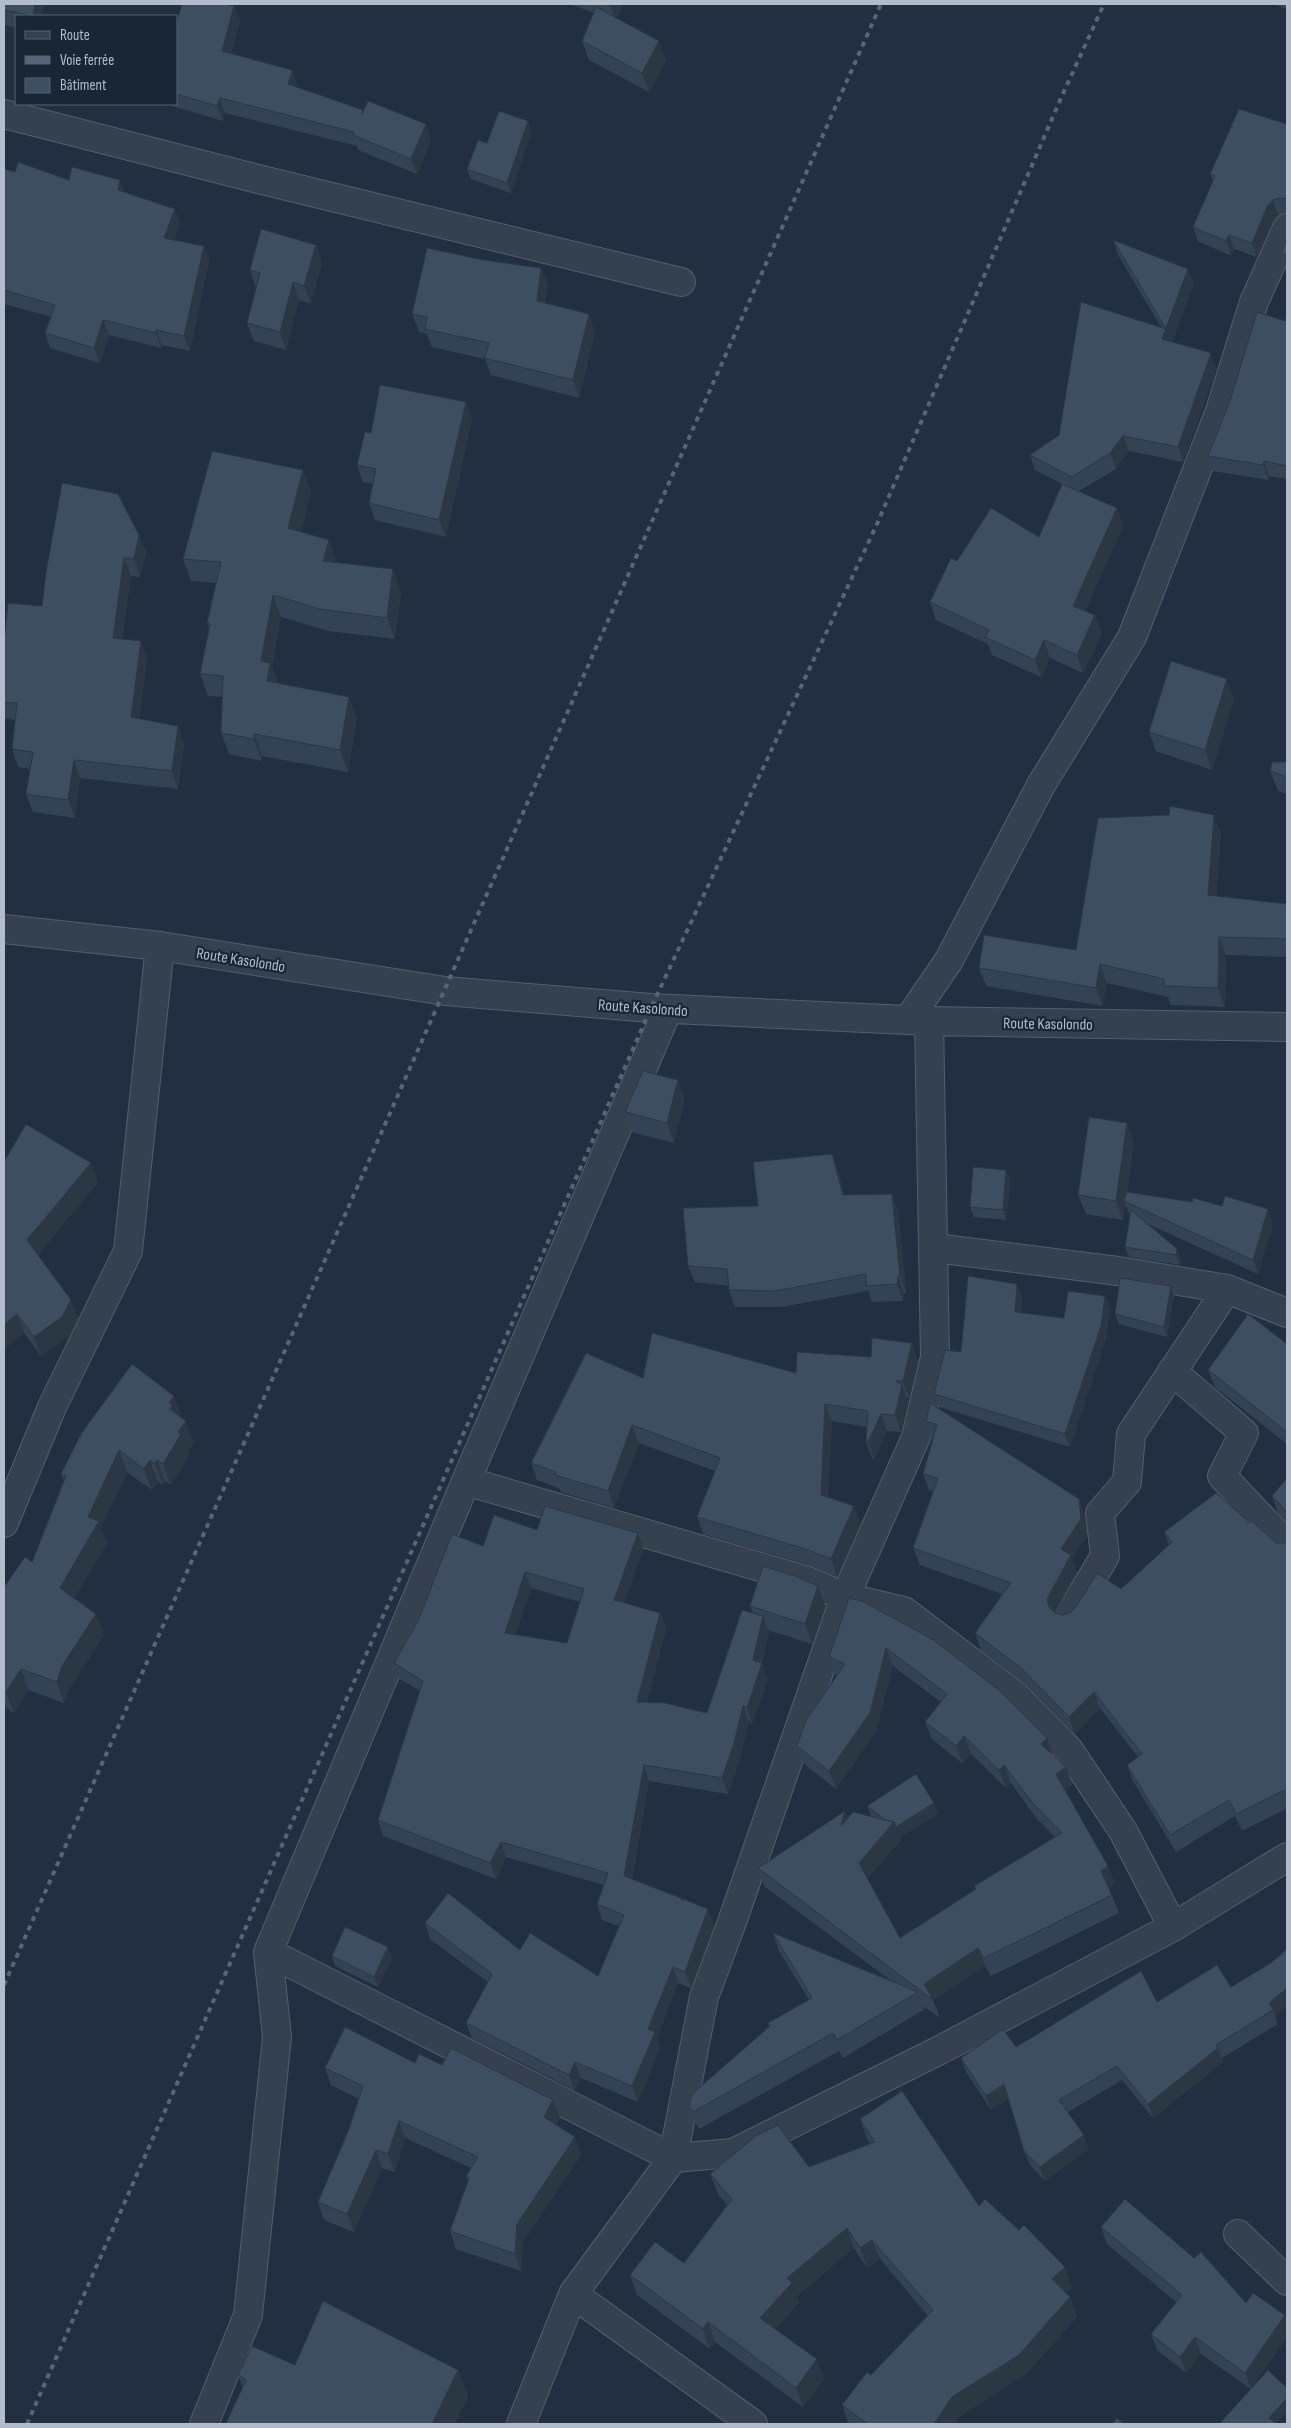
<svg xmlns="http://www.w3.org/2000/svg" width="1291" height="2428" font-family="'Sofia Sans Condensed',sans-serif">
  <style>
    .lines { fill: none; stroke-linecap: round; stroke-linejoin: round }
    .street-casing { stroke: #545f6e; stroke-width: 30 }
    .street { stroke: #364150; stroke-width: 28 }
    .rail { stroke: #586578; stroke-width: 4; stroke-dasharray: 5 5; stroke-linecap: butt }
    .wall { fill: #344353; fill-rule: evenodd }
    .shaded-wall { fill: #2b3743 }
    .building { fill: #3d4e60; stroke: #2b3743; fill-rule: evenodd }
    .labels { text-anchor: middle; stroke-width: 4.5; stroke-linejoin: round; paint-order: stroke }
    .street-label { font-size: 16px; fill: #b2bccb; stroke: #1b2635 }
  </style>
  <rect width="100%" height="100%" fill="#222f40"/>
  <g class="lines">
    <g class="street-casing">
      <path id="street" d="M 4,114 L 258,179 L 681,282
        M 4,929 L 160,946 L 445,991 L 651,1008 L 929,1021 L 1287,1027
        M 909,1019 L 949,960 L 1041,785 L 1132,637 L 1220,411 L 1254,302 L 1287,228
        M 935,1248 L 1118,1271 L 1227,1289 L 1287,1313
        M 1172,1371 L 1244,1433 L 1222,1476 L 1287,1545
        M 466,1481 L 808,1581 L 845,1597 L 904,1611 L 1016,1696 L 1069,1750 L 1123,1831 L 1173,1927
        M 4,1523 L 52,1407 L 128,1251 L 160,946
        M 1069,1616 L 1105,1556 L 1100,1513 L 1127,1482 L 1131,1434 L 1227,1289
        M 268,1952 L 673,2158 L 704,1997 L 732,1922 L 845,1597 L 916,1437 L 935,1357 L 929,1021
        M 1238,2234 L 1287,2281
        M 573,2294 L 753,2424
        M 204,2424 L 248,2315 L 277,2037 L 268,1952 L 466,1481 L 668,1009
        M 521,2424 L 573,2294 L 673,2158 L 733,2153 L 938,2051 L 1173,1927 L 1287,1857"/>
    </g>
    <use href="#street" class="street"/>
    <path class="rail" d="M 4,1985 L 881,4
      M 27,2424 L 651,1008 L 877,524 L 1061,98 L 1104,4"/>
  </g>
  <path class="wall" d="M 4,4 L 44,4 L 42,16 L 16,16 L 16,28 L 5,25 L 4,30 Z
    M 570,4 L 623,4 L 617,18 L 659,41 L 666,60 L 649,92 L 589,60 L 582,41 L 594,13 Z
    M 1274,4 L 1287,4 L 1287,9 Z
    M 234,6 L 240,21 L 231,54 L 292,70 L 297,85 L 297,87 L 363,110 L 426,124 L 431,139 L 417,174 L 358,150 L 357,146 L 225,113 L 223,121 L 169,105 L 169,104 L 176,104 L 176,24 Z
    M 528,121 L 531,132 L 511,193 L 471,179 L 467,169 L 487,143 Z
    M 1287,124 L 1287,213 L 1285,213 L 1278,215 L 1273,222 L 1257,257 L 1234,249 L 1231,256 L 1198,241 L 1193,227 L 1213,181 L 1210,174 Z
    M 4,169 L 15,172 L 69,180 L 124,192 L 175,209 L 180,224 L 174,240 L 204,246 L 209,261 L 190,351 L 162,345 L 161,348 L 109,335 L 100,363 L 50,348 L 45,333 L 51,317 L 4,304 Z
    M 1287,239 L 1287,268 L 1281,253 Z
    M 1113,240 L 1194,284 L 1172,342 L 1217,368 L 1183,462 L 1129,451 L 1116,469 L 1079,491 L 1117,508 L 1123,526 L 1085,611 L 1095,615 L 1102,633 L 1083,673 L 1050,658 L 1041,677 L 992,655 L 988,644 L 936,620 L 930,602 L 957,561 L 1039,537 L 1062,484 L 1035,470 L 1030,455 L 1059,435 L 1161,327 L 1118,255 Z
    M 316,245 L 322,263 L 311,304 L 299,300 L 286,350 L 254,341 L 247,323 L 256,288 L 250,270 Z
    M 484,260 L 541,268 L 548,286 L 545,303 L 595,332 L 579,398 L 491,375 L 485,359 L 432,347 L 427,334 L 419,332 L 412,314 Z
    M 1287,313 L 1287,479 L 1269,476 L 1269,480 L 1213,471 L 1208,456 L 1285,321 Z
    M 472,419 L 446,537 L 375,520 L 369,503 L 373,484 L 363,482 L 357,465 L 371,433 Z
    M 303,470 L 311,492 L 301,532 L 329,540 L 336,563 L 401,591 L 395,639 L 328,631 L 281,617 L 272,667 L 278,683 L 357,719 L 348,772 L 262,756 L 262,761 L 229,754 L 221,733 L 222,697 L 208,696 L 200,674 L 209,629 L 207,623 L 216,583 L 191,581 L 183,559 Z
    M 139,535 L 146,553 L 140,577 L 131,576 L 122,639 L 147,659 L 139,719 L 184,744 L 178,789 L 80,778 L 75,818 L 33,812 L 26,794 L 30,769 L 18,767 L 12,749 L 15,720 L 4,718 L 4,643 L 42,606 Z
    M 1234,699 L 1212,770 L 1156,751 L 1149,732 Z
    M 1287,762 L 1287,794 L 1278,791 L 1270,771 Z
    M 1221,833 L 1216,896 L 1287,904 L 1287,973 L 1286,970 L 1287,957 L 1226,955 L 1225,1007 L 1171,1005 L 1168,997 L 1107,983 L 1103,1006 L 986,986 L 979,968 L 1076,950 Z
    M 685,1100 L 674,1143 L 632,1132 L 625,1112 Z
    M 1134,1143 L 1127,1192 L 1273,1224 L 1258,1274 L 1148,1224 L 1181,1259 L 1180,1265 L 1129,1257 L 1125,1247 L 1130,1216 L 1125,1204 L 1123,1220 L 1086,1214 L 1078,1195 Z
    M 832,1154 L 838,1171 L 844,1195 L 898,1210 L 906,1293 L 904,1293 L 903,1301 L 872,1302 L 868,1291 L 781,1307 L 735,1307 L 729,1290 L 729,1286 L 695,1282 L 688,1266 L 758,1206 Z
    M 4,1162 L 91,1163 L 98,1182 L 38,1255 L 78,1319 L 69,1336 L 41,1356 L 24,1333 L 4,1349 Z
    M 1006,1170 L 1010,1181 L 1006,1220 L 974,1217 L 970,1207 Z
    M 1171,1286 L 1174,1296 L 1167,1337 L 1119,1324 L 1115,1314 Z
    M 1105,1296 L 1110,1310 L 1106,1339 L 1070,1447 L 939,1407 L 934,1394 L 961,1352 L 1022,1298 L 1021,1313 L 1064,1318 Z
    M 1287,1344 L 1287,1444 L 1215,1387 L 1208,1370 Z
    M 871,1357 L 918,1360 L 909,1398 L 907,1398 L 908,1402 L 901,1432 L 887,1431 L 874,1459 L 872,1458 L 866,1441 L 867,1427 L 832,1421 L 828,1497 L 861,1523 L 837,1577 L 812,1566 L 703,1534 L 697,1517 L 715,1471 L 639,1443 L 614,1508 L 561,1492 L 559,1488 L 537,1480 L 531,1463 L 643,1378 L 796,1373 Z
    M 930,1403 L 1085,1516 L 1087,1536 L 1072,1558 L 1077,1572 L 1055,1613 L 1062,1615 L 1070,1613 L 1121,1589 L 1169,1545 L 1164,1532 L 1250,1523 L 1276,1543 L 1285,1543 L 1287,1542 L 1287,1808 L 1242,1831 L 1235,1816 L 1176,1852 L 1133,1781 L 1127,1765 L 1138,1757 L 1100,1708 L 1075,1734 L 1027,1685 L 981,1650 L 975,1633 L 1002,1594 L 920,1565 L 913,1548 L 933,1491 L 929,1490 L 923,1474 L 933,1439 L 932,1439 L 926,1422 Z
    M 182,1417 L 194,1443 L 188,1451 L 189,1456 L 170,1485 L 165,1481 L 163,1485 L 158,1482 L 152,1490 L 127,1472 L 101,1527 L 107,1543 L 74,1598 L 96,1614 L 104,1635 L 70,1687 L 64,1703 L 29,1690 L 14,1713 L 4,1706 L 4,1587 L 32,1562 L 64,1481 L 61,1474 Z
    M 1287,1478 L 1287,1523 L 1278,1513 L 1272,1496 Z
    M 537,1530 L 638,1533 L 643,1549 L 624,1603 L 660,1613 L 666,1629 L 647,1702 L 707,1713 L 753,1613 L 750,1606 L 825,1606 L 812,1644 L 768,1630 L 769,1632 L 762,1663 L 768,1679 L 752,1724 L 749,1721 L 740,1759 L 728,1794 L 649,1781 L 632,1879 L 682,1901 L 714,1925 L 691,1988 L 678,1983 L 657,2038 L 660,2048 L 638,2102 L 581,2078 L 574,2090 L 472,2038 L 466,2023 L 488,1982 L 430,1939 L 425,1923 L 520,1950 L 598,1976 L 619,1926 L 602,1920 L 597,1904 L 604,1885 L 506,1857 L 496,1879 L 383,1836 L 378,1820 L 420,1691 L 400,1679 L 394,1663 L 483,1546 ZM 531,1588 L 580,1602 L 567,1643 L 515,1634 Z
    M 849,1598 L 1053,1756 L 1072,1785 L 1065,1790 L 1115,1883 L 1109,1888 L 1119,1913 L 991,1976 L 985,1966 L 933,2000 L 940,2018 L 923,2006 L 925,2009 L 843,2058 L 839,2051 L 699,2129 L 696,2124 L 689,2106 L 769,2027 L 768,2023 L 809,2000 L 779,1951 L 773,1933 L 890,1980 L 764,1886 L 758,1868 L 845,1811 L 848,1818 L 871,1816 L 867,1806 L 938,1814 L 900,1837 L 901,1840 L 867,1879 L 900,1938 L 1055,1837 L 1037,1819 L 1011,1783 L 1006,1788 L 971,1754 L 963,1764 L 932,1739 L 925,1722 L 941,1702 L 893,1666 L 876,1731 L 836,1789 L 804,1764 L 797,1746 L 837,1676 L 835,1675 L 829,1657 Z
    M 1287,1949 L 1287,2007 L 1275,2016 L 1278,2024 L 1222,2058 L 1223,2062 L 1153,2118 L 1122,2080 L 1068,2112 L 1089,2149 L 1045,2181 L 1030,2165 L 1024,2151 L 1009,2098 L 991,2110 L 966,2072 L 961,2058 L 1016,2047 L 1157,2002 L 1231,1987 L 1271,1963 Z
    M 332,1956 L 392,1958 L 378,1987 L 335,1966 Z
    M 415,2063 L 442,2065 L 560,2118 L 556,2125 L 575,2137 L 581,2155 L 523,2242 L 521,2271 L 456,2249 L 450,2231 L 468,2182 L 466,2176 L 471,2168 L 405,2138 L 395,2172 L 382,2168 L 354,2232 L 324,2220 L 318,2202 L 349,2129 L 359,2099 L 331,2085 L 325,2068 Z
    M 860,2119 L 979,2206 L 1019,2230 L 1065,2267 L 1072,2287 L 1066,2293 L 1077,2317 L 1026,2374 L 960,2416 L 954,2424 L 849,2424 L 842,2405 L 928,2316 L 880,2259 L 867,2268 L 854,2248 L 797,2296 L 799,2303 L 775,2329 L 824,2379 L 803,2407 L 715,2342 L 710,2349 L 637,2295 L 630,2275 L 684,2263 L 727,2205 L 718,2194 L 710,2174 L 809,2167 L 870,2144 L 867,2139 Z
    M 1101,2227 L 1246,2303 L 1285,2315 L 1287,2321 L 1287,2337 L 1251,2389 L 1201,2354 L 1186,2373 L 1157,2350 L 1151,2334 L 1176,2302 L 1107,2244 Z
    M 295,2365 L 458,2370 L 468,2396 L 454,2424 L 226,2424 L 226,2423 L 243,2388 L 238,2375 Z"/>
  <path class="shaded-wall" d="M 35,4 L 44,4 L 42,16 L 33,16 Z
    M 610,4 L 623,4 L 616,21 L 610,5 Z
    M 234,6 L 240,21 L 227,66 L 222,51 Z
    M 659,41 L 666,60 L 649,92 L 642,73 Z
    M 292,70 L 297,85 L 294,99 L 288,84 Z
    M 220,98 L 225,113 L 223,121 L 217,106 Z
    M 528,121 L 531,132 L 511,193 L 507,183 Z
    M 426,124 L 431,139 L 417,174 L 411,159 Z
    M 120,180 L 126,196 L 118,190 Z
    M 1273,200 L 1278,215 L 1273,222 L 1257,257 L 1252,243 L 1267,207 Z
    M 175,209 L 180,224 L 170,253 L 164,238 Z
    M 1229,235 L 1234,249 L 1231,256 L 1226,241 Z
    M 316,245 L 322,263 L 311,304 L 304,286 Z
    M 204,246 L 209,261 L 190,351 L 184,336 Z
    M 541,268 L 548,286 L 543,319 L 537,301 Z
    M 1188,269 L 1194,284 L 1168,354 L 1162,339 Z
    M 293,282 L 299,300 L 286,350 L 280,332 Z
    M 589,314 L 595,332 L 579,398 L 573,380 Z
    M 103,320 L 109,335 L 100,363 L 94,348 Z
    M 156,330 L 162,345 L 161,348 L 156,333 Z
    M 1211,353 L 1217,368 L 1183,462 L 1178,447 Z
    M 466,402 L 472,419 L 446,537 L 439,520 Z
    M 1123,436 L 1129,451 L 1116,469 L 1110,453 Z
    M 1264,461 L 1269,476 L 1269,480 L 1263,465 Z
    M 303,470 L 311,492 L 296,550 L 288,528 Z
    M 1117,508 L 1123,526 L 1080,623 L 1073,606 Z
    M 139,535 L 146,553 L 140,577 L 134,559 Z
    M 329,540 L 337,562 L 330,583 L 323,561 Z
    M 124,558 L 131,576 L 120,655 L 113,638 Z
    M 393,569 L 401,591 L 395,639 L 387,618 Z
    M 273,595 L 281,617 L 272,667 L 278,685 L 275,703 L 261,661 Z
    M 1095,615 L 1102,633 L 1083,673 L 1077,655 Z
    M 1044,640 L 1050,658 L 1041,677 L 1035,660 Z
    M 141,641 L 147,659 L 137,735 L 131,717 Z
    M 1227,679 L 1234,699 L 1212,770 L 1205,750 Z
    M 349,697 L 357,719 L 348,772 L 340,750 Z
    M 178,726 L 184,744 L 178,789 L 172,771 Z
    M 254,734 L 262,756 L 262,761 L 254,739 Z
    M 74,760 L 80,778 L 75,818 L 68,800 Z
    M 1214,815 L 1221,833 L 1215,914 L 1208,895 Z
    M 1219,937 L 1226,955 L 1225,1007 L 1218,988 Z
    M 1100,964 L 1107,983 L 1103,1006 L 1096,988 Z
    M 678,1080 L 685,1100 L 674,1143 L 667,1123 Z
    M 1127,1123 L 1134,1143 L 1126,1202 L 1124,1201 L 1125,1204 L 1123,1220 L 1116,1201 Z
    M 832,1154 L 838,1171 L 849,1212 L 843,1195 Z
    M 91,1163 L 98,1182 L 34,1260 L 27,1240 Z
    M 1006,1170 L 1010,1181 L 1006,1220 L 1003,1210 Z
    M 892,1194 L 898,1210 L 906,1293 L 900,1276 Z
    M 1268,1209 L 1273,1224 L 1258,1274 L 1253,1260 Z
    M 1177,1249 L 1181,1259 L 1180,1265 L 1176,1255 Z
    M 898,1276 L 904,1293 L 903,1301 L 897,1284 Z
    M 1017,1284 L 1022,1298 L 1019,1325 L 1015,1312 Z
    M 1171,1286 L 1174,1296 L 1167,1337 L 1164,1327 Z
    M 1105,1296 L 1110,1310 L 1106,1339 L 1070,1447 L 1065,1434 Z
    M 71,1300 L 78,1319 L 69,1336 L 41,1356 L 34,1337 Z
    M 17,1314 L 24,1333 L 4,1349 L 4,1325 Z
    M 912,1343 L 918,1360 L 909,1398 L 903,1381 Z
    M 902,1385 L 908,1402 L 901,1432 L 895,1415 Z
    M 174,1396 L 182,1417 L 179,1422 L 170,1409 L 169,1403 Z
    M 825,1404 L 832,1421 L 827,1512 L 821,1495 Z
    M 881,1414 L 887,1431 L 874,1459 L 868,1442 Z
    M 186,1421 L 194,1443 L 188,1451 L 189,1456 L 170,1485 L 163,1464 L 178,1432 Z
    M 632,1425 L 639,1443 L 614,1508 L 608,1491 Z
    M 119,1450 L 127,1472 L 101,1527 L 107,1543 L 68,1609 L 60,1588 L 88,1517 Z
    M 150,1460 L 158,1482 L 152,1490 L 144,1469 Z
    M 157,1460 L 165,1481 L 163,1485 L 155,1464 Z
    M 1079,1499 L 1085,1516 L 1087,1536 L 1072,1558 L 1077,1572 L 1053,1615 L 1049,1607 L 1047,1599 L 1061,1549 Z
    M 854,1506 L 861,1523 L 837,1577 L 831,1559 Z
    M 638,1533 L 643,1549 L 620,1616 L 614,1600 Z
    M 525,1572 L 531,1588 L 511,1648 L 505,1633 Z
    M 818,1586 L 825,1606 L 812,1644 L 805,1624 Z
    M 660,1613 L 666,1629 L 643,1718 L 637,1702 Z
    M 96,1614 L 104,1635 L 70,1687 L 64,1703 L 57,1682 L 62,1666 Z
    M 763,1616 L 769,1632 L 762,1663 L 768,1679 L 752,1724 L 747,1708 L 753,1660 Z
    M 886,1648 L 893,1666 L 876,1731 L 836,1789 L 829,1771 Z
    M 21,1669 L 29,1690 L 14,1713 L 6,1692 Z
    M 1094,1692 L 1100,1708 L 1075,1734 L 1069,1717 Z
    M 743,1705 L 749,1721 L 740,1759 L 728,1794 L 722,1778 Z
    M 964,1736 L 971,1754 L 963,1764 L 956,1746 Z
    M 1047,1738 L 1053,1756 L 1041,1744 Z
    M 644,1765 L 649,1781 L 630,1891 L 624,1876 Z
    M 1004,1765 L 1011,1783 L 1006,1788 L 999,1770 Z
    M 1066,1767 L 1072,1785 L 1063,1792 L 1056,1774 Z
    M 934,1803 L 938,1814 L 900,1837 L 901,1840 L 865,1881 L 859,1863 L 894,1822 Z
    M 845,1811 L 852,1829 L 841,1826 Z
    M 501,1842 L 506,1857 L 496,1879 L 490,1863 Z
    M 1108,1866 L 1115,1883 L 1107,1889 L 1101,1871 Z
    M 708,1909 L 714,1925 L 691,1988 L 685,1972 Z
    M 388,1947 L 392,1958 L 378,1987 L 374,1977 Z
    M 978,1948 L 985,1966 L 933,2000 L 924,1984 Z
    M 673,1967 L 678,1983 L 657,2038 L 660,2048 L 638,2102 L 632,2086 L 648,2029 Z
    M 1287,1988 L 1287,2007 L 1275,2016 L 1273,2010 L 1269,2003 Z
    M 1218,2048 L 1223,2062 L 1153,2118 L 1148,2104 Z
    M 575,2062 L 581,2078 L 574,2090 L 569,2075 Z
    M 1004,2084 L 1010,2098 L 991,2110 L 986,2096 Z
    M 553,2100 L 560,2118 L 551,2135 L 544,2117 Z
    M 399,2121 L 405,2138 L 395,2172 L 388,2154 Z
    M 1084,2135 L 1089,2149 L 1045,2181 L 1040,2167 Z
    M 575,2137 L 581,2155 L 523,2242 L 521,2271 L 515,2254 L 517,2224 Z
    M 376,2150 L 382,2168 L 354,2232 L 347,2214 Z
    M 847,2228 L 854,2248 L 797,2296 L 799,2303 L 767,2337 L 760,2318 L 787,2278 Z
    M 872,2240 L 880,2259 L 867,2268 L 860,2248 Z
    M 1065,2267 L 1072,2287 L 1059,2299 L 1052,2279 Z
    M 1070,2297 L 1077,2317 L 1026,2374 L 960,2416 L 954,2424 L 934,2424 L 952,2397 Z
    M 1285,2315 L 1287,2321 L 1287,2337 L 1251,2389 L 1245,2373 Z
    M 708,2322 L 715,2342 L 710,2349 L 703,2329 Z
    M 1195,2337 L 1201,2354 L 1186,2373 L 1180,2357 Z
    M 817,2359 L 824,2379 L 803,2407 L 796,2388 Z
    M 458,2370 L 468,2396 L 454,2424 L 432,2424 Z
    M 1287,2398 L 1287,2412 L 1276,2424 L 1269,2418 Z"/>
  <path class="building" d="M 4,4 L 35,4 L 33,16 L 4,10 Z
    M 182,4 L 224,4 L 234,6 L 222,51 L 292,70 L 288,84 L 363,110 L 362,114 L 368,101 L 426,124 L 411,159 L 353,135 L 354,132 L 220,98 L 217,106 L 176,94 L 176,24 Z
    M 596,7 L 659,41 L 642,73 L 582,41 Z
    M 1239,109 L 1287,124 L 1287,199 L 1280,198 L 1273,200 L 1267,207 L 1252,243 L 1229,235 L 1226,241 L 1193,227 L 1215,176 L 1210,174 Z
    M 499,111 L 528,121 L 507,183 L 467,169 L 478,140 L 487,143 Z
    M 18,162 L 69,180 L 72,167 L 120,180 L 118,190 L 175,209 L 164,238 L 204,246 L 184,336 L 156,330 L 156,333 L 103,320 L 94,348 L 45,333 L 55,305 L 4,290 L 4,169 L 15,172 Z
    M 261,229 L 316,245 L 304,286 L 293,282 L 280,332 L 247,323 L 260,273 L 250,270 Z
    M 1287,239 L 1287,255 L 1281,253 Z
    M 1113,240 L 1188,269 L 1162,339 L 1211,353 L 1178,447 L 1123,436 L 1110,453 L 1072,477 L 1030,455 L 1059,435 L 1081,302 L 1166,329 Z
    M 427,248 L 484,260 L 541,268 L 537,301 L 589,314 L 573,380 L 485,358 L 489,343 L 425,329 L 427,317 L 412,314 Z
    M 1257,312 L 1285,321 L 1287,313 L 1287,466 L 1264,461 L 1263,465 L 1208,456 L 1230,401 Z
    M 380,385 L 466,402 L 439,520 L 369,503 L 376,469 L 357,465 L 365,432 L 371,433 Z
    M 212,451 L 303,470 L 288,528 L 329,540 L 323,561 L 393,569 L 387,618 L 320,609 L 273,595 L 261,661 L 270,663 L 267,681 L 349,697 L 340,750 L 254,734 L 254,739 L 221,733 L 223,676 L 200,674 L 210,624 L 207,623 L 221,562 L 183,559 Z
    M 62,483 L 118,494 L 139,535 L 134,559 L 124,558 L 113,638 L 141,641 L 131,717 L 178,726 L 172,771 L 74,760 L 68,800 L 26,794 L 33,752 L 12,749 L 17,703 L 4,702 L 4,643 L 8,603 L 42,606 L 46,572 Z
    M 1062,484 L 1117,508 L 1073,606 L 1095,615 L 1077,655 L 1044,640 L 1035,660 L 985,637 L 989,630 L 930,602 L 951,558 L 957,561 L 991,508 L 1039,537 Z
    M 1171,661 L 1227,679 L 1205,750 L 1149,732 Z
    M 1272,762 L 1287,762 L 1287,777 L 1270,771 Z
    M 1170,806 L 1214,815 L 1208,895 L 1287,904 L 1287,939 L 1219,937 L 1218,988 L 1164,986 L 1164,979 L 1100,964 L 1096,988 L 979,968 L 984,935 L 1076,950 L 1098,818 L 1169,815 Z
    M 1287,956 L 1287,970 L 1286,970 Z
    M 643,1071 L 678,1080 L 667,1123 L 625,1112 Z
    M 1089,1117 L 1127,1123 L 1116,1201 L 1078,1195 Z
    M 26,1124 L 91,1163 L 27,1240 L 71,1300 L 62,1317 L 34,1337 L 17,1314 L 4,1325 L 4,1162 Z
    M 832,1154 L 843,1195 L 892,1194 L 900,1276 L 898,1276 L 897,1284 L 866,1286 L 866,1274 L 775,1291 L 729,1290 L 727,1269 L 688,1266 L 683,1208 L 758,1206 L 753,1162 Z
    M 973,1167 L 1006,1170 L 1003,1210 L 970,1207 Z
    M 1127,1192 L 1192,1202 L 1193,1198 L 1222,1206 L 1225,1196 L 1268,1209 L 1253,1260 L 1124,1201 Z
    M 1131,1210 L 1177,1249 L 1176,1255 L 1125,1247 Z
    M 968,1276 L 1017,1284 L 1015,1312 L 1064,1318 L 1068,1291 L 1105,1296 L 1101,1326 L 1065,1434 L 934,1394 L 945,1350 L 961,1352 Z
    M 1120,1278 L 1171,1286 L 1164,1327 L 1115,1314 Z
    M 1248,1314 L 1287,1344 L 1287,1432 L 1208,1370 Z
    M 652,1333 L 796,1373 L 797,1352 L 871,1357 L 872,1338 L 912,1343 L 903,1381 L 896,1381 L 902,1385 L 895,1415 L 881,1414 L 868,1442 L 866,1441 L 868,1411 L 825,1404 L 821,1495 L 854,1506 L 831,1559 L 806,1549 L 697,1517 L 720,1458 L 632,1425 L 608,1491 L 555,1475 L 556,1472 L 531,1463 L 586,1353 L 643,1378 Z
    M 132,1364 L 174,1396 L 169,1403 L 173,1405 L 170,1409 L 186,1421 L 178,1432 L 181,1434 L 163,1464 L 157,1460 L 155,1464 L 150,1460 L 144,1469 L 119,1450 L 88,1517 L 99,1521 L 60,1588 L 96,1614 L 62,1666 L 57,1682 L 21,1669 L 6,1692 L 4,1690 L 4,1587 L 25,1557 L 32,1562 L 66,1476 L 61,1474 L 80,1436 L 82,1436 L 80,1435 Z
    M 930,1403 L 1079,1499 L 1081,1519 L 1061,1549 L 1071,1555 L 1047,1599 L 1049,1607 L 1055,1613 L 1062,1615 L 1070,1613 L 1076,1607 L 1097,1573 L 1121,1589 L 1172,1542 L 1164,1532 L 1216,1493 L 1250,1523 L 1252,1521 L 1276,1543 L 1285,1543 L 1287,1542 L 1287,1789 L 1236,1814 L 1229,1800 L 1170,1835 L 1127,1765 L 1142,1754 L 1094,1692 L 1069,1717 L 1021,1668 L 975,1633 L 1011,1583 L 913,1548 L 938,1478 L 923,1474 L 937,1424 L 926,1422 Z
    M 1287,1478 L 1287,1512 L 1272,1496 Z
    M 545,1506 L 638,1533 L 614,1600 L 660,1613 L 637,1702 L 665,1703 L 707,1713 L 742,1610 L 763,1616 L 753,1660 L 762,1663 L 747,1708 L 743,1705 L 734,1743 L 722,1778 L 644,1765 L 624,1876 L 681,1898 L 682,1901 L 683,1899 L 708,1909 L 685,1972 L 673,1967 L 648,2029 L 655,2032 L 632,2086 L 575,2062 L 569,2075 L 466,2023 L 492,1974 L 425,1923 L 448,1893 L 520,1950 L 530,1933 L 598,1976 L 624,1915 L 597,1904 L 608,1873 L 501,1842 L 490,1863 L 378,1820 L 423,1681 L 394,1663 L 418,1621 L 452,1534 L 483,1546 L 494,1515 L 537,1530 ZM 525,1572 L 584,1589 L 567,1643 L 505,1633 Z
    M 763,1566 L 795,1576 L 818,1586 L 805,1624 L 750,1606 Z
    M 849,1598 L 862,1601 L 932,1639 L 999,1690 L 1047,1738 L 1041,1744 L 1066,1767 L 1056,1774 L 1108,1866 L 1101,1871 L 1112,1895 L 984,1958 L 978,1948 L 924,1984 L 933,2000 L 758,1868 L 845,1811 L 841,1826 L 853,1812 L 894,1822 L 859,1863 L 900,1938 L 976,1889 L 974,1886 L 1062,1833 L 1031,1801 L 1004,1765 L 999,1770 L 964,1736 L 956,1746 L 925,1722 L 947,1694 L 886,1648 L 870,1713 L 829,1771 L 797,1746 L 806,1720 L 845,1664 L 829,1657 Z
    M 916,1774 L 934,1803 L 896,1827 L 894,1822 L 885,1820 L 867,1806 Z
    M 345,1927 L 388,1947 L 374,1977 L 332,1956 Z
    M 773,1933 L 918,1992 L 837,2040 L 833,2033 L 693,2112 L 689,2106 L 692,2094 L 770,2026 L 768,2023 L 812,1998 Z
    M 1287,1949 L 1287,1988 L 1269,2003 L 1273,2010 L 1216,2045 L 1218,2048 L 1148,2104 L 1117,2066 L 1059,2100 L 1084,2135 L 1040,2167 L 1024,2151 L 1004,2084 L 986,2096 L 961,2058 L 1003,2029 L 1016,2047 L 1141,1971 L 1157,2002 L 1217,1965 L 1231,1987 L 1271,1963 Z
    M 345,2027 L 415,2063 L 419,2054 L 442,2065 L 451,2048 L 553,2100 L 544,2117 L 575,2137 L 517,2224 L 515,2254 L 450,2231 L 469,2178 L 466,2176 L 478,2157 L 399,2121 L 388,2154 L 376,2150 L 347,2214 L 318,2202 L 349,2129 L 363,2086 L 325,2068 Z
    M 902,2091 L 979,2206 L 985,2199 L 1019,2230 L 1024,2225 L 1065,2267 L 1052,2279 L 1070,2297 L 1019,2355 L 952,2397 L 934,2424 L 868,2424 L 842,2405 L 867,2372 L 871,2375 L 933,2310 L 872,2240 L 860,2248 L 847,2228 L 787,2278 L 792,2283 L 760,2318 L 817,2359 L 796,2388 L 708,2322 L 703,2329 L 630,2275 L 655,2242 L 684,2263 L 732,2199 L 710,2174 L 757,2135 L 778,2125 L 809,2167 L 875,2142 L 860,2119 Z
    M 1125,2199 L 1194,2258 L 1201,2252 L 1246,2303 L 1253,2293 L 1285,2315 L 1245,2373 L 1195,2337 L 1180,2357 L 1151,2334 L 1182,2295 L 1101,2227 Z
    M 323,2301 L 458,2370 L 432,2424 L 229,2424 L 226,2423 L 246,2380 L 238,2375 L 252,2346 L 295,2365 Z
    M 1268,2370 L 1287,2388 L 1287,2398 L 1269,2418 L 1277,2424 L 1219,2424 Z
    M 1117,2418 L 1124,2424 L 1112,2424 Z"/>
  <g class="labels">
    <g class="street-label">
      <text transform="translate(241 959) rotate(9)" y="6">Route Kasolondo</text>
      <text transform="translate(643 1007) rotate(4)" y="6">Route Kasolondo</text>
      <text transform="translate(1048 1023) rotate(1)" y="6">Route Kasolondo</text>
    </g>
  </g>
  <rect width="1291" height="2428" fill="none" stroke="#b2bccb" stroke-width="10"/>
  <rect x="15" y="15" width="162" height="90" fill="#1b2635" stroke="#576271"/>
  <rect x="25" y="31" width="25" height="8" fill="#364150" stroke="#576271"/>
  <text x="60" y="40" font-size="15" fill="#b2bccb">Route</text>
  <rect x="25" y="56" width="25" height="8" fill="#586578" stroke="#576271"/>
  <text x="60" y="65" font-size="15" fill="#b2bccb">Voie ferrée</text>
  <rect x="25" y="78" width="25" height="15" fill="#3d4e60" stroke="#576271"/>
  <text x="60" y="90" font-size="15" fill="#b2bccb">Bâtiment</text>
</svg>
